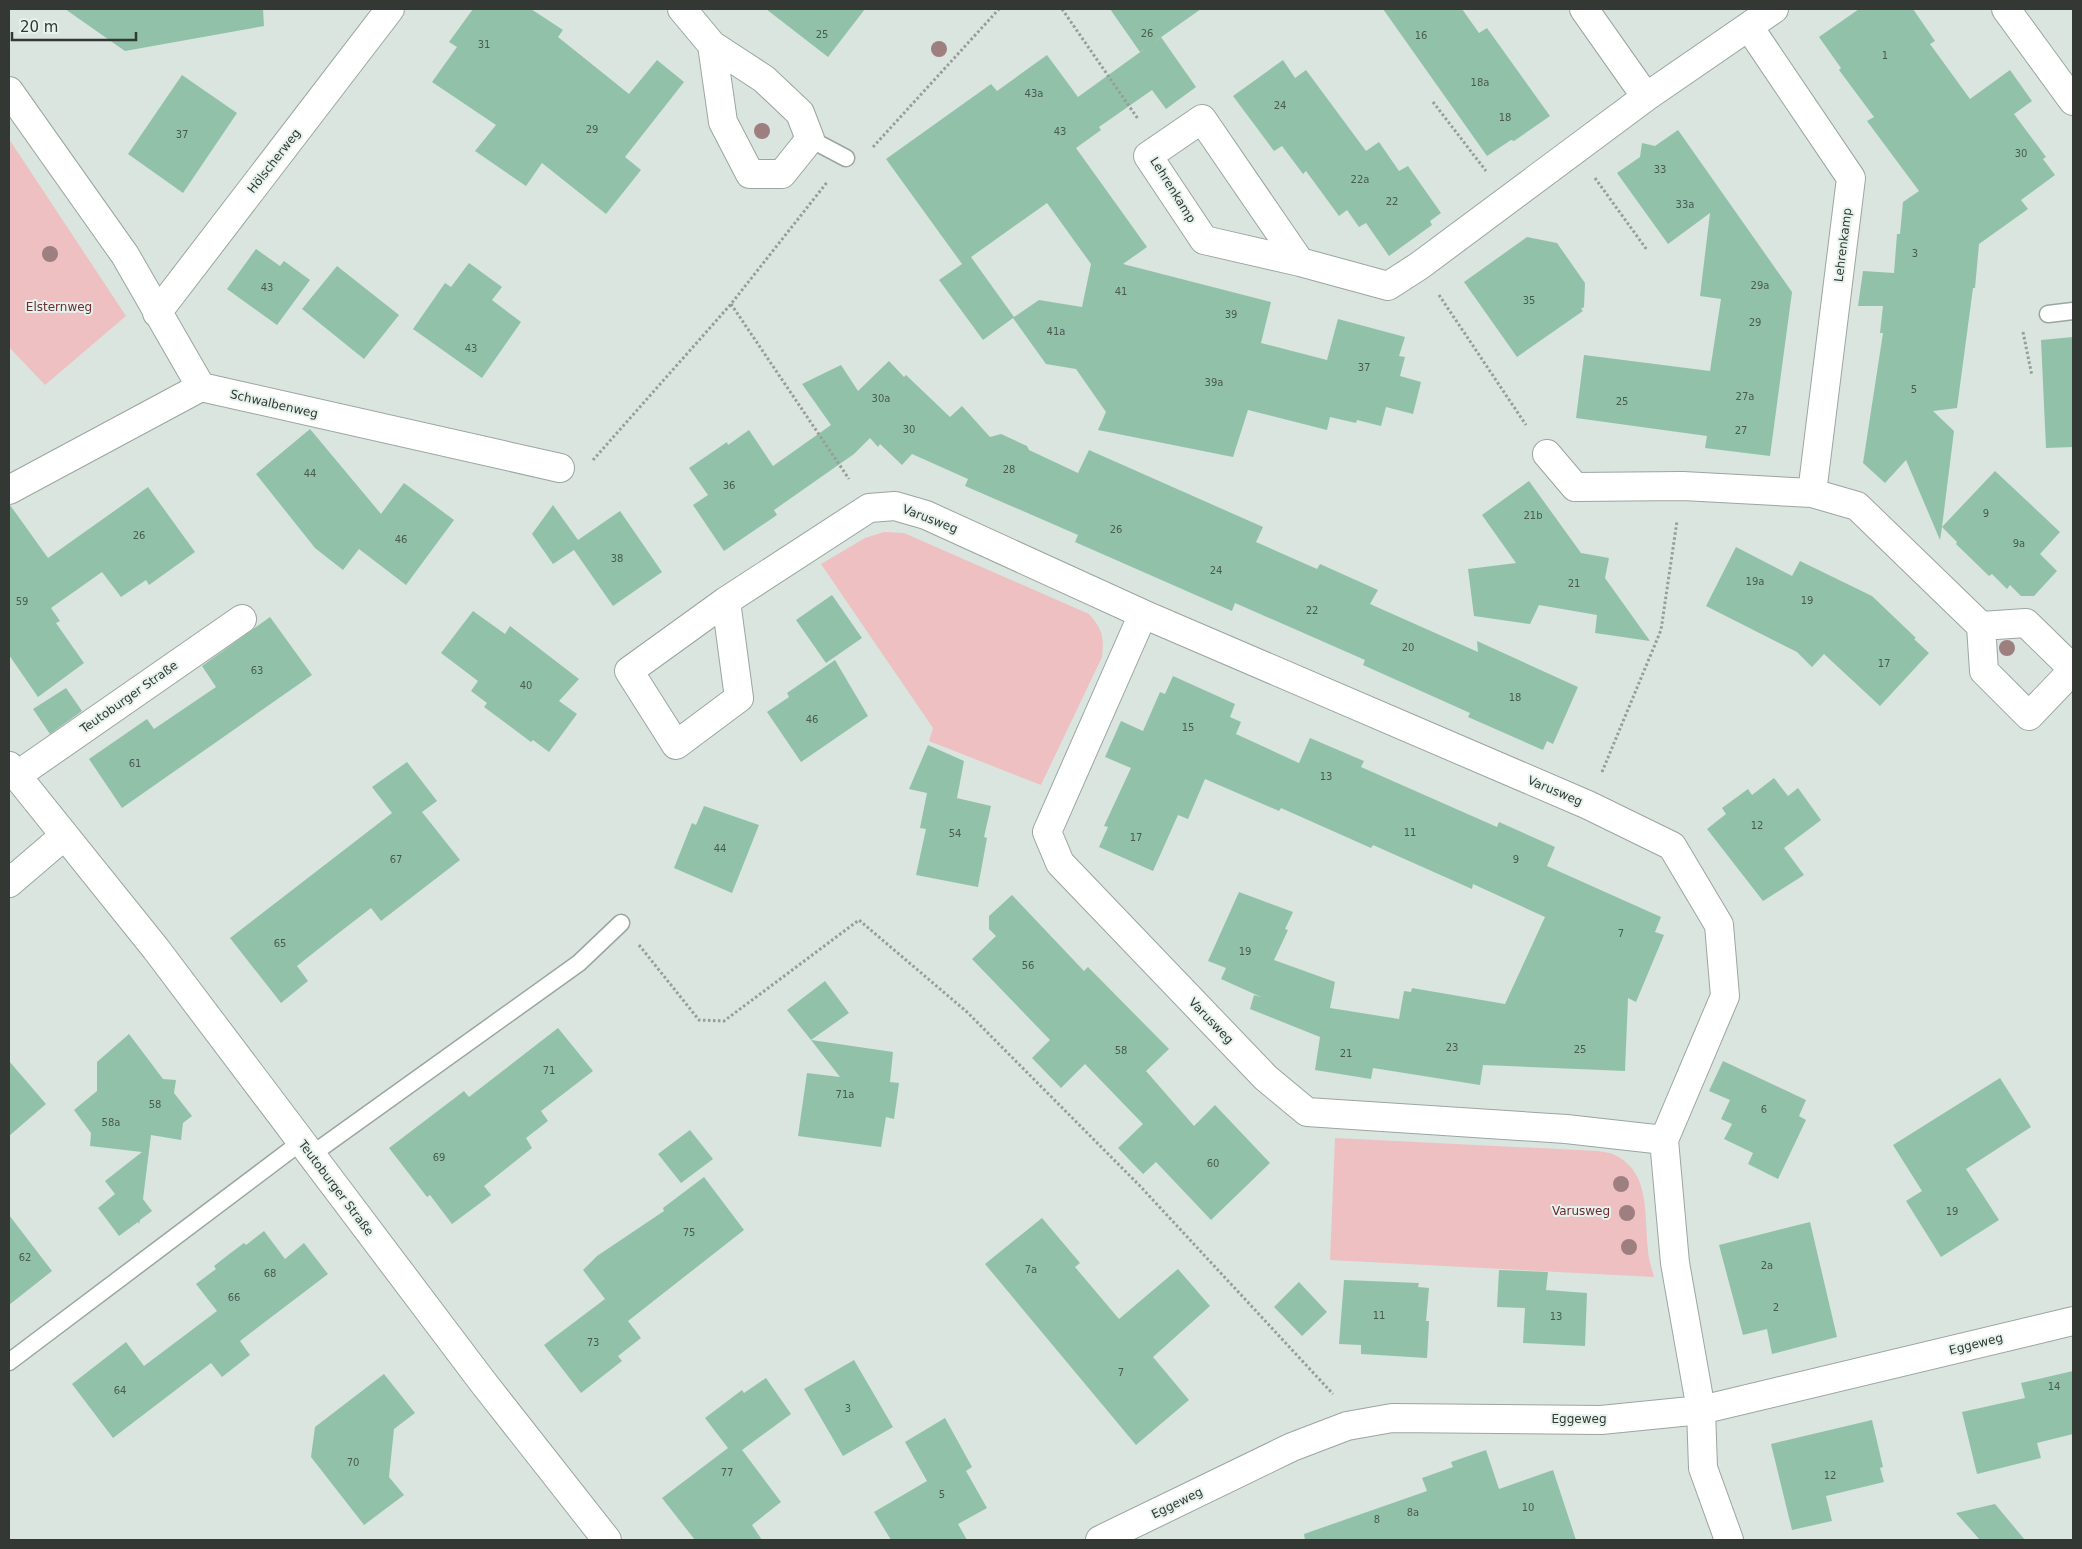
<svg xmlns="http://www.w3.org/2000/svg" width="2082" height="1549" font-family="'DejaVu Sans',sans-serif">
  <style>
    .green { fill: #eec0c2 }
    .building { fill: #91c2a9; fill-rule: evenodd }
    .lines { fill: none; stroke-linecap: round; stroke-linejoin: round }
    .service-casing { stroke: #9aa69f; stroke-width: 19 }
    .minor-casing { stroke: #9aa69f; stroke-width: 30 }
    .path { stroke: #959e99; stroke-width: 3; stroke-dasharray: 2.5 2.5; stroke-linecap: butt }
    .service { stroke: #fff; stroke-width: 16 }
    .minor { stroke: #fff; stroke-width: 28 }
    .tree { fill: #9e7f80 }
    .labels { text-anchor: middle; stroke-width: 4; stroke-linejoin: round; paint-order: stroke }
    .number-label { font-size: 10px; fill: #4a5a52 }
    .street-label { font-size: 12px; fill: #333835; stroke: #e6f2ec }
    .park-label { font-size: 12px; fill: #6d2c33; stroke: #e6f2ec }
  </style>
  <rect width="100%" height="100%" fill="#d9e5de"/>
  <path class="green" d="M 9,139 L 126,316 L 45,385 L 9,347 Z
    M 884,532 L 904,533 L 1089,614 C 1103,630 1104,637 1102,657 L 1041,785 L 929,741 L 933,728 L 821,564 L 865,538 Z
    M 1335,1138 L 1598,1151 C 1604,1152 1612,1153 1617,1156 C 1651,1174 1644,1218 1648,1250 C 1648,1259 1652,1268 1654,1277 L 1330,1260 Z"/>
  <path class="building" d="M 65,9 L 263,9 L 264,26 L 125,51 Z
    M 473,9 L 531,9 L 563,30 L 558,37 L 629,94 L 657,60 L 684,82 L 625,157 L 641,170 L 606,214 L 542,163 L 526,186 L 475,151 L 496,125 L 432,82 L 457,47 L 449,42 Z
    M 766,9 L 865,9 L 828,57 Z
    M 1110,9 L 1201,9 L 1140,52 Z
    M 1383,9 L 1462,9 L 1479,33 L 1487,28 L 1550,116 L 1514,141 L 1511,140 L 1487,156 Z
    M 1859,9 L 1913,9 L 1935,41 L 1930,44 L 1970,99 L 2010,70 L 2032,101 L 2014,114 L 2046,157 L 2043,159 L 2055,175 L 2021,200 L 2028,209 L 1979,244 L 1975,288 L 1973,288 L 1957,408 L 1933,411 L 1954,431 L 1942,527 L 1995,471 L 2060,532 L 2040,554 L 2057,571 L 2034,596 L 2021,596 L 2010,585 L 2007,589 L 1992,574 L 1989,576 L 1956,544 L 1957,542 L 1942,527 L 1940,540 L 1906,460 L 1885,483 L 1863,463 L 1883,333 L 1880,333 L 1883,306 L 1858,306 L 1863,271 L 1894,273 L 1897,234 L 1900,234 L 1903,202 L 1919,191 L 1867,121 L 1874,117 L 1839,70 L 1841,68 L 1819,37 Z
    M 1161,37 L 1196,87 L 1166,109 L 1152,90 L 1099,127 L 1101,130 L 1076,148 L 1147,247 L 1123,264 L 1271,302 L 1261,343 L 1327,360 L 1338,319 L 1405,337 L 1399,356 L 1405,357 L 1400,376 L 1421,382 L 1413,414 L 1386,407 L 1381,426 L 1357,420 L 1356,423 L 1330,417 L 1327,430 L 1248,410 L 1233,457 L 1098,430 L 1106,412 L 1076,369 L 1046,364 L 1013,318 L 983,340 L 939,280 L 962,264 L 886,159 L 991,84 L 997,91 L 1047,55 L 1078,97 ZM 1047,203 L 1091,264 L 1082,307 L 1039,300 L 1014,317 L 971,257 Z
    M 1283,60 L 1295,78 L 1306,70 L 1366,151 L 1379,142 L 1399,171 L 1408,166 L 1441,213 L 1430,221 L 1432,225 L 1389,256 L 1366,223 L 1359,227 L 1347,210 L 1339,216 L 1306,171 L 1303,174 L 1282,146 L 1274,151 L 1233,96 Z
    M 182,75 L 237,113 L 183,193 L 128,154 Z
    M 1678,130 L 1792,292 L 1770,456 L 1705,448 L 1707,436 L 1576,418 L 1584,355 L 1710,371 L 1721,299 L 1700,296 L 1710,213 L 1668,244 L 1617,173 L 1640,157 L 1642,143 L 1655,146 Z
    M 1527,237 L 1557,243 L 1585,283 L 1584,307 L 1581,309 L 1583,311 L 1517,357 L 1464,282 Z
    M 256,249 L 280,266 L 284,261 L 310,280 L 277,325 L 227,289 Z
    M 469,263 L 502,287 L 492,300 L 521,322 L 482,378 L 413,329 L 445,283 L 451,287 Z
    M 337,266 L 399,315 L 364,359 L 302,309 Z
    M 2073,337 L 2073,447 L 2046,448 L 2041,340 Z
    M 889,361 L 904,377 L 906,375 L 950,417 L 962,406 L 990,437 L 1001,434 L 1027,446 L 1029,450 L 1078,473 L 1089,450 L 1263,527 L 1256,542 L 1317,569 L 1320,564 L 1378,590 L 1370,604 L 1478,652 L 1477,641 L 1578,687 L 1553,744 L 1547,741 L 1543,750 L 1468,717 L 1470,713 L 1363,665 L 1365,660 L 1235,603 L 1232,611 L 1075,542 L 1078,535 L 965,486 L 968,479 L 912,454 L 902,465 L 880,444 L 878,447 L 870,438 L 854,454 L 774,510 L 777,515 L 724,551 L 693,505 L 708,495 L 689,468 L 727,442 L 728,445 L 749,430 L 773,466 L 831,425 L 802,384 L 841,365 L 858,391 Z
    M 310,429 L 381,514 L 404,483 L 454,520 L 406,585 L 359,549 L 343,570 L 315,548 L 256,474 Z
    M 1529,481 L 1581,553 L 1609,558 L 1605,578 L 1650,641 L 1595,633 L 1597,615 L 1539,605 L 1530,624 L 1474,616 L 1468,569 L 1516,563 L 1482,515 Z
    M 148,487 L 195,552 L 149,585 L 146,580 L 121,597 L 102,572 L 51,608 L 60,621 L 56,623 L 84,663 L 38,697 L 9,655 L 9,506 L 10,505 L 48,558 Z
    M 553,505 L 578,540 L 620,511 L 662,572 L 613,606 L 574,550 L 553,564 L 532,534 Z
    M 1736,547 L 1792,576 L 1800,561 L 1872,596 L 1916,638 L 1914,639 L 1929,653 L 1880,706 L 1824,654 L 1812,667 L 1797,652 L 1706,606 Z
    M 832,595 L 862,638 L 826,663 L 796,620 Z
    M 473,611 L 505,634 L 510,626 L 579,679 L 559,701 L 577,714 L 549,752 L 533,740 L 531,742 L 484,707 L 487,703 L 471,691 L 478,681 L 441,653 Z
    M 270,617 L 312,675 L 122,808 L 89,759 L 147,719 L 154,729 L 216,687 L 202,666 Z
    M 835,660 L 868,716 L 801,762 L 767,712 L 789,697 L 787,693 Z
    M 1173,676 L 1235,704 L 1230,717 L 1241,722 L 1236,734 L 1299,763 L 1310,738 L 1364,761 L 1361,767 L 1497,827 L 1499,822 L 1555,847 L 1547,866 L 1661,917 L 1655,932 L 1664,935 L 1636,1002 L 1628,998 L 1625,1071 L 1483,1065 L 1480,1085 L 1373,1068 L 1371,1079 L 1315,1070 L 1320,1037 L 1250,1009 L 1254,995 L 1261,997 L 1221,979 L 1226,968 L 1208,961 L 1239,892 L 1293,912 L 1285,929 L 1288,930 L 1274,960 L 1335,982 L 1330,1008 L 1399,1019 L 1404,991 L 1411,992 L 1412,988 L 1505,1004 L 1545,917 L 1473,884 L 1472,889 L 1373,845 L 1371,848 L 1281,808 L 1279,811 L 1205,779 L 1188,819 L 1178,815 L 1153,871 L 1099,847 L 1108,827 L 1104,826 L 1131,768 L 1105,757 L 1121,721 L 1143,731 L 1160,692 L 1165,694 Z
    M 66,688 L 82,711 L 50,734 L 33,709 Z
    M 928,745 L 964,761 L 957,798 L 948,796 L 991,806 L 984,837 L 987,838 L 978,887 L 916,875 L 926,829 L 920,828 L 927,793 L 909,789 Z
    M 407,762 L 437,801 L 422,812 L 460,860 L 381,921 L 371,908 L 336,935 L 297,966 L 308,981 L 281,1003 L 230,938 L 392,813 L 372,787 Z
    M 1774,778 L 1788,796 L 1798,788 L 1821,820 L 1784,848 L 1804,875 L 1763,901 L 1707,829 L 1726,814 L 1722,808 L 1748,789 L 1752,795 Z
    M 704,806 L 759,825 L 732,893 L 674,868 L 692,823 L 696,825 Z
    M 1012,895 L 1084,971 L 1088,967 L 1169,1049 L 1146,1071 L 1194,1126 L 1215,1105 L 1270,1163 L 1211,1220 L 1156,1162 L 1143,1174 L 1118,1148 L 1143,1124 L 1085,1064 L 1061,1088 L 1032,1058 L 1050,1040 L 972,959 L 996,936 L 989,929 L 989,916 Z
    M 825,981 L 849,1013 L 811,1040 L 787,1010 Z
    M 558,1028 L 593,1071 L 541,1111 L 548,1121 L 526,1138 L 532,1148 L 484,1186 L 491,1195 L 452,1224 L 430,1195 L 427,1197 L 389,1148 L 464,1091 L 469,1097 Z
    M 129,1034 L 163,1079 L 176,1080 L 174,1093 L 192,1116 L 183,1123 L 181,1140 L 151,1135 L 143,1199 L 152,1211 L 140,1220 L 139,1224 L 138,1222 L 119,1236 L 98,1208 L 115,1194 L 105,1181 L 142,1152 L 90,1146 L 91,1133 L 74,1110 L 97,1091 L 97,1062 Z
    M 811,1040 L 893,1052 L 890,1082 L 899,1083 L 894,1119 L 886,1117 L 881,1147 L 798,1136 L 807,1073 L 840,1077 Z
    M 9,1061 L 46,1104 L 9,1136 Z
    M 1723,1061 L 1806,1100 L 1799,1116 L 1806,1120 L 1778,1179 L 1748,1164 L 1753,1153 L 1724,1139 L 1732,1124 L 1721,1119 L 1730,1100 L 1709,1091 Z
    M 2000,1078 L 2031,1127 L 1966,1169 L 1999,1220 L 1941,1257 L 1906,1201 L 1922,1191 L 1893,1145 Z
    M 690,1130 L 713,1159 L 681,1183 L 658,1154 Z
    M 704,1177 L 744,1230 L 628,1321 L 641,1338 L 618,1356 L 622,1361 L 581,1393 L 544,1345 L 605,1299 L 583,1270 L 597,1256 L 664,1211 L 663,1208 Z
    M 9,1215 L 52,1271 L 9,1305 Z
    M 1042,1218 L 1080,1263 L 1075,1267 L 1119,1319 L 1178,1269 L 1210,1306 L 1153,1357 L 1189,1400 L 1136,1445 L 985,1264 Z
    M 1810,1222 L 1837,1337 L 1772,1354 L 1767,1329 L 1743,1335 L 1719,1245 Z
    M 264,1231 L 285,1259 L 304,1243 L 328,1274 L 240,1341 L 250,1355 L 222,1377 L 211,1363 L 113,1438 L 72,1384 L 126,1342 L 144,1366 L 217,1311 L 196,1284 L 216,1269 L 214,1266 L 228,1255 L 244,1243 L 246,1245 Z
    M 1499,1270 L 1548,1272 L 1546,1290 L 1587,1293 L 1585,1346 L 1523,1343 L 1525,1308 L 1497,1307 Z
    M 1344,1280 L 1419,1283 L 1418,1287 L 1429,1288 L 1426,1321 L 1429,1321 L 1427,1358 L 1361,1354 L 1361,1345 L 1339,1344 Z
    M 1299,1282 L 1327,1312 L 1302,1336 L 1274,1307 Z
    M 854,1360 L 893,1427 L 843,1456 L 804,1389 Z
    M 2073,1371 L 2073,1434 L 2037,1443 L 2041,1458 L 1977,1474 L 1962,1412 L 2025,1398 L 2021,1383 Z
    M 384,1374 L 415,1413 L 394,1429 L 389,1477 L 404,1495 L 364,1525 L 311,1457 L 315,1427 Z
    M 766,1378 L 791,1414 L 742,1450 L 781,1502 L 752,1525 L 762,1540 L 695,1540 L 662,1498 L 728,1448 L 705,1418 L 742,1390 L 744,1393 Z
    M 945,1418 L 972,1467 L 966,1471 L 987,1508 L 958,1524 L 967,1540 L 891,1540 L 874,1512 L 927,1481 L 905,1442 Z
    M 1872,1420 L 1883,1467 L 1880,1468 L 1884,1482 L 1826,1496 L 1832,1521 L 1792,1530 L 1771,1444 Z
    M 1486,1450 L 1499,1489 L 1553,1470 L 1576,1540 L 1305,1540 L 1304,1534 L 1427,1491 L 1422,1478 L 1453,1467 L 1451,1462 Z
    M 1995,1504 L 2025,1540 L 1980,1540 L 1956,1513 Z"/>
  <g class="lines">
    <g class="service-casing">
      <path id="service" d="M 810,139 L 846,158
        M 2048,314 L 2073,311
        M 311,1155 L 579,963 L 621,923
        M 9,1362 L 301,1142"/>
    </g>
    <g class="minor-casing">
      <path id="minor" d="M 682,9 L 712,45 L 764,79 L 800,113 L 810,139 L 782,174 L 750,174 L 723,122 L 712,45
        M 1584,9 L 1646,97
        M 2006,9 L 2073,101
        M 1749,27 L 1851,178 L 1812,493
        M 9,91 L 125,255 L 201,387
        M 1300,262 L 1204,240 L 1148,156 L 1202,119 L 1300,262 L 1388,286 L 1419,266 L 1646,97 L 1774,9
        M 157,313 L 390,9
        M 1547,454 L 1575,487 L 1683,486 L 1812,493 L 1857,506 L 1981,626 L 1984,671 L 2029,716 L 2073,670
        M 9,490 L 201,387 L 560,468
        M 726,601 L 739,698 L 676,745 L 629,671 L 726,601 L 869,508 L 895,506 L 926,515 L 1143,614 L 1588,805 L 1672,846 L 1719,925 L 1725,996 L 1664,1140 L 1675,1263 L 1701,1410 L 1703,1468 L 1729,1540
        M 1143,614 L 1047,832 L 1060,863 L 1266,1078 L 1307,1112 L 1566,1129 L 1664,1140
        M 1981,626 L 2026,623 L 2073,669
        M 9,766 L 156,949 L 482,1381 L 607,1540
        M 16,776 L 242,619
        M 9,883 L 64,836
        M 1100,1540 L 1292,1447 L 1347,1426 L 1392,1418 L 1601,1420 L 1701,1410 L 2073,1321"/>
    </g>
    <path class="path" d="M 1062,9 L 1138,119
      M 1433,102 L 1486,171
      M 873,147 L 999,9
      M 1595,178 L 1647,250
      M 1439,295 L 1526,425
      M 731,304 L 849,479
      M 2023,332 L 2032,376
      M 593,460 L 731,304 L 828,181
      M 1602,772 L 1661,630 L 1677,521
      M 639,945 L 699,1020 L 724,1021 L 859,920 L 967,1012 L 1140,1186 L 1333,1394"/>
    <use href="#service" class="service"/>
    <use href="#minor" class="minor"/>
  </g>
  <g class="tree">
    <circle cx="939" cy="49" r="8"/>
    <circle cx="762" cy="131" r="8"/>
    <circle cx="50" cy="254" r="8"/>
    <circle cx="2007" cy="648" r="8"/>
    <circle cx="1621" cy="1184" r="8"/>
    <circle cx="1627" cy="1213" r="8"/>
    <circle cx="1629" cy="1247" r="8"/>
  </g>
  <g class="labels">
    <g class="number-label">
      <text x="1147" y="37">26</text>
      <text x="822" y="38">25</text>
      <text x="1421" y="39">16</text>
      <text x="484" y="48">31</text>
      <text x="1885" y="59">1</text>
      <text x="1480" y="86">18a</text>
      <text x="1034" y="97">43a</text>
      <text x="1280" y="109">24</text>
      <text x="1505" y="121">18</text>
      <text x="592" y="133">29</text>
      <text x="1060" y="135">43</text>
      <text x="182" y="138">37</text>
      <text x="2021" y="157">30</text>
      <text x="1660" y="173">33</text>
      <text x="1360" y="183">22a</text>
      <text x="1392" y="205">22</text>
      <text x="1685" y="208">33a</text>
      <text x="1915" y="257">3</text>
      <text x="1760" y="289">29a</text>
      <text x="267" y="291">43</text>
      <text x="1121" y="295">41</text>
      <text x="1529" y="304">35</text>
      <text x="1231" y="318">39</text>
      <text x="1755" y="326">29</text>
      <text x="1056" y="335">41a</text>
      <text x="471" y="352">43</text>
      <text x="1364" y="371">37</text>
      <text x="1214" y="386">39a</text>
      <text x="1914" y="393">5</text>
      <text x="1745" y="400">27a</text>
      <text x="881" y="402">30a</text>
      <text x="1622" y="405">25</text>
      <text x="909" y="433">30</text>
      <text x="1741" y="434">27</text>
      <text x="1009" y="473">28</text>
      <text x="310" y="477">44</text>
      <text x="729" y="489">36</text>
      <text x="1986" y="517">9</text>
      <text x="1533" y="519">21b</text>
      <text x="1116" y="533">26</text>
      <text x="139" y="539">26</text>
      <text x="401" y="543">46</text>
      <text x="2019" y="547">9a</text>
      <text x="617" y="562">38</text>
      <text x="1216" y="574">24</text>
      <text x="1755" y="585">19a</text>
      <text x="1574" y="587">21</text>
      <text x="1807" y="604">19</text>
      <text x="22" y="605">59</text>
      <text x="1312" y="614">22</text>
      <text x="1408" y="651">20</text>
      <text x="1884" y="667">17</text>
      <text x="257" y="674">63</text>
      <text x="526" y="689">40</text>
      <text x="1515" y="701">18</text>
      <text x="812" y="723">46</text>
      <text x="1188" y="731">15</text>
      <text x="135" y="767">61</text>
      <text x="1326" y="780">13</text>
      <text x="1757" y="829">12</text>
      <text x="1410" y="836">11</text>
      <text x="955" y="837">54</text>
      <text x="1136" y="841">17</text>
      <text x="720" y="852">44</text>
      <text x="396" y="863">67</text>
      <text x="1516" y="863">9</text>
      <text x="1621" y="937">7</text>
      <text x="280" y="947">65</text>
      <text x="1245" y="955">19</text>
      <text x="1028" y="969">56</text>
      <text x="1452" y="1051">23</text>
      <text x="1580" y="1053">25</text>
      <text x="1121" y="1054">58</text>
      <text x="1346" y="1057">21</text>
      <text x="549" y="1074">71</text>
      <text x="845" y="1098">71a</text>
      <text x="155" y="1108">58</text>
      <text x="1764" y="1113">6</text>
      <text x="111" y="1126">58a</text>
      <text x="439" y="1161">69</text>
      <text x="1213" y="1167">60</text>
      <text x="1952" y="1215">19</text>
      <text x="689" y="1236">75</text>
      <text x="25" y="1261">62</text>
      <text x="1767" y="1269">2a</text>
      <text x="1031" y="1273">7a</text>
      <text x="270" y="1277">68</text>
      <text x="234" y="1301">66</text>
      <text x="1776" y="1311">2</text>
      <text x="1379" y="1319">11</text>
      <text x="1556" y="1320">13</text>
      <text x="593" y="1346">73</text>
      <text x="1121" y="1376">7</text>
      <text x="2054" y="1390">14</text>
      <text x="120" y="1394">64</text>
      <text x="848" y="1412">3</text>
      <text x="353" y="1466">70</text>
      <text x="727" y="1476">77</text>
      <text x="1830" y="1479">12</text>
      <text x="942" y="1498">5</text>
      <text x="1528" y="1511">10</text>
      <text x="1413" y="1516">8a</text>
      <text x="1377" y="1523">8</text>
    </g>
    <g class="street-label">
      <text transform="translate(274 161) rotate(-52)" y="4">Hölscherweg</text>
      <text transform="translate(1173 190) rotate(58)" y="4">Lehrenkamp</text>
      <text transform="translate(1843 245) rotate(-83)" y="4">Lehrenkamp</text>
      <text transform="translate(274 404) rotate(13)" y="4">Schwalbenweg</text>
      <text transform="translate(930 519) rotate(21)" y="4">Varusweg</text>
      <text transform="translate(129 697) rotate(-35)" y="4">Teutoburger Straße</text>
      <text transform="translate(1555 791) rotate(23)" y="4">Varusweg</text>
      <text transform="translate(1211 1021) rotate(46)" y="4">Varusweg</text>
      <text transform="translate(336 1188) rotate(53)" y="4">Teutoburger Straße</text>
      <text transform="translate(1976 1344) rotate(-14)" y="4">Eggeweg</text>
      <text x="1579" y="1423">Eggeweg</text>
      <text transform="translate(1177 1503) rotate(-26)" y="4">Eggeweg</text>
    </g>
    <g class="park-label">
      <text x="59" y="311">Elsternweg</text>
      <text x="1581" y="1215">Varusweg</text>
    </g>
  </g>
  <rect width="2082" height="1549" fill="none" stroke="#333835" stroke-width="20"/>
  <path d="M12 32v8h124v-8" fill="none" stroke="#333835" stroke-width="2.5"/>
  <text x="20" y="32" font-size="15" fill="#333835" stroke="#e6f2ec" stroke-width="4" paint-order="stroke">20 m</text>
</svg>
